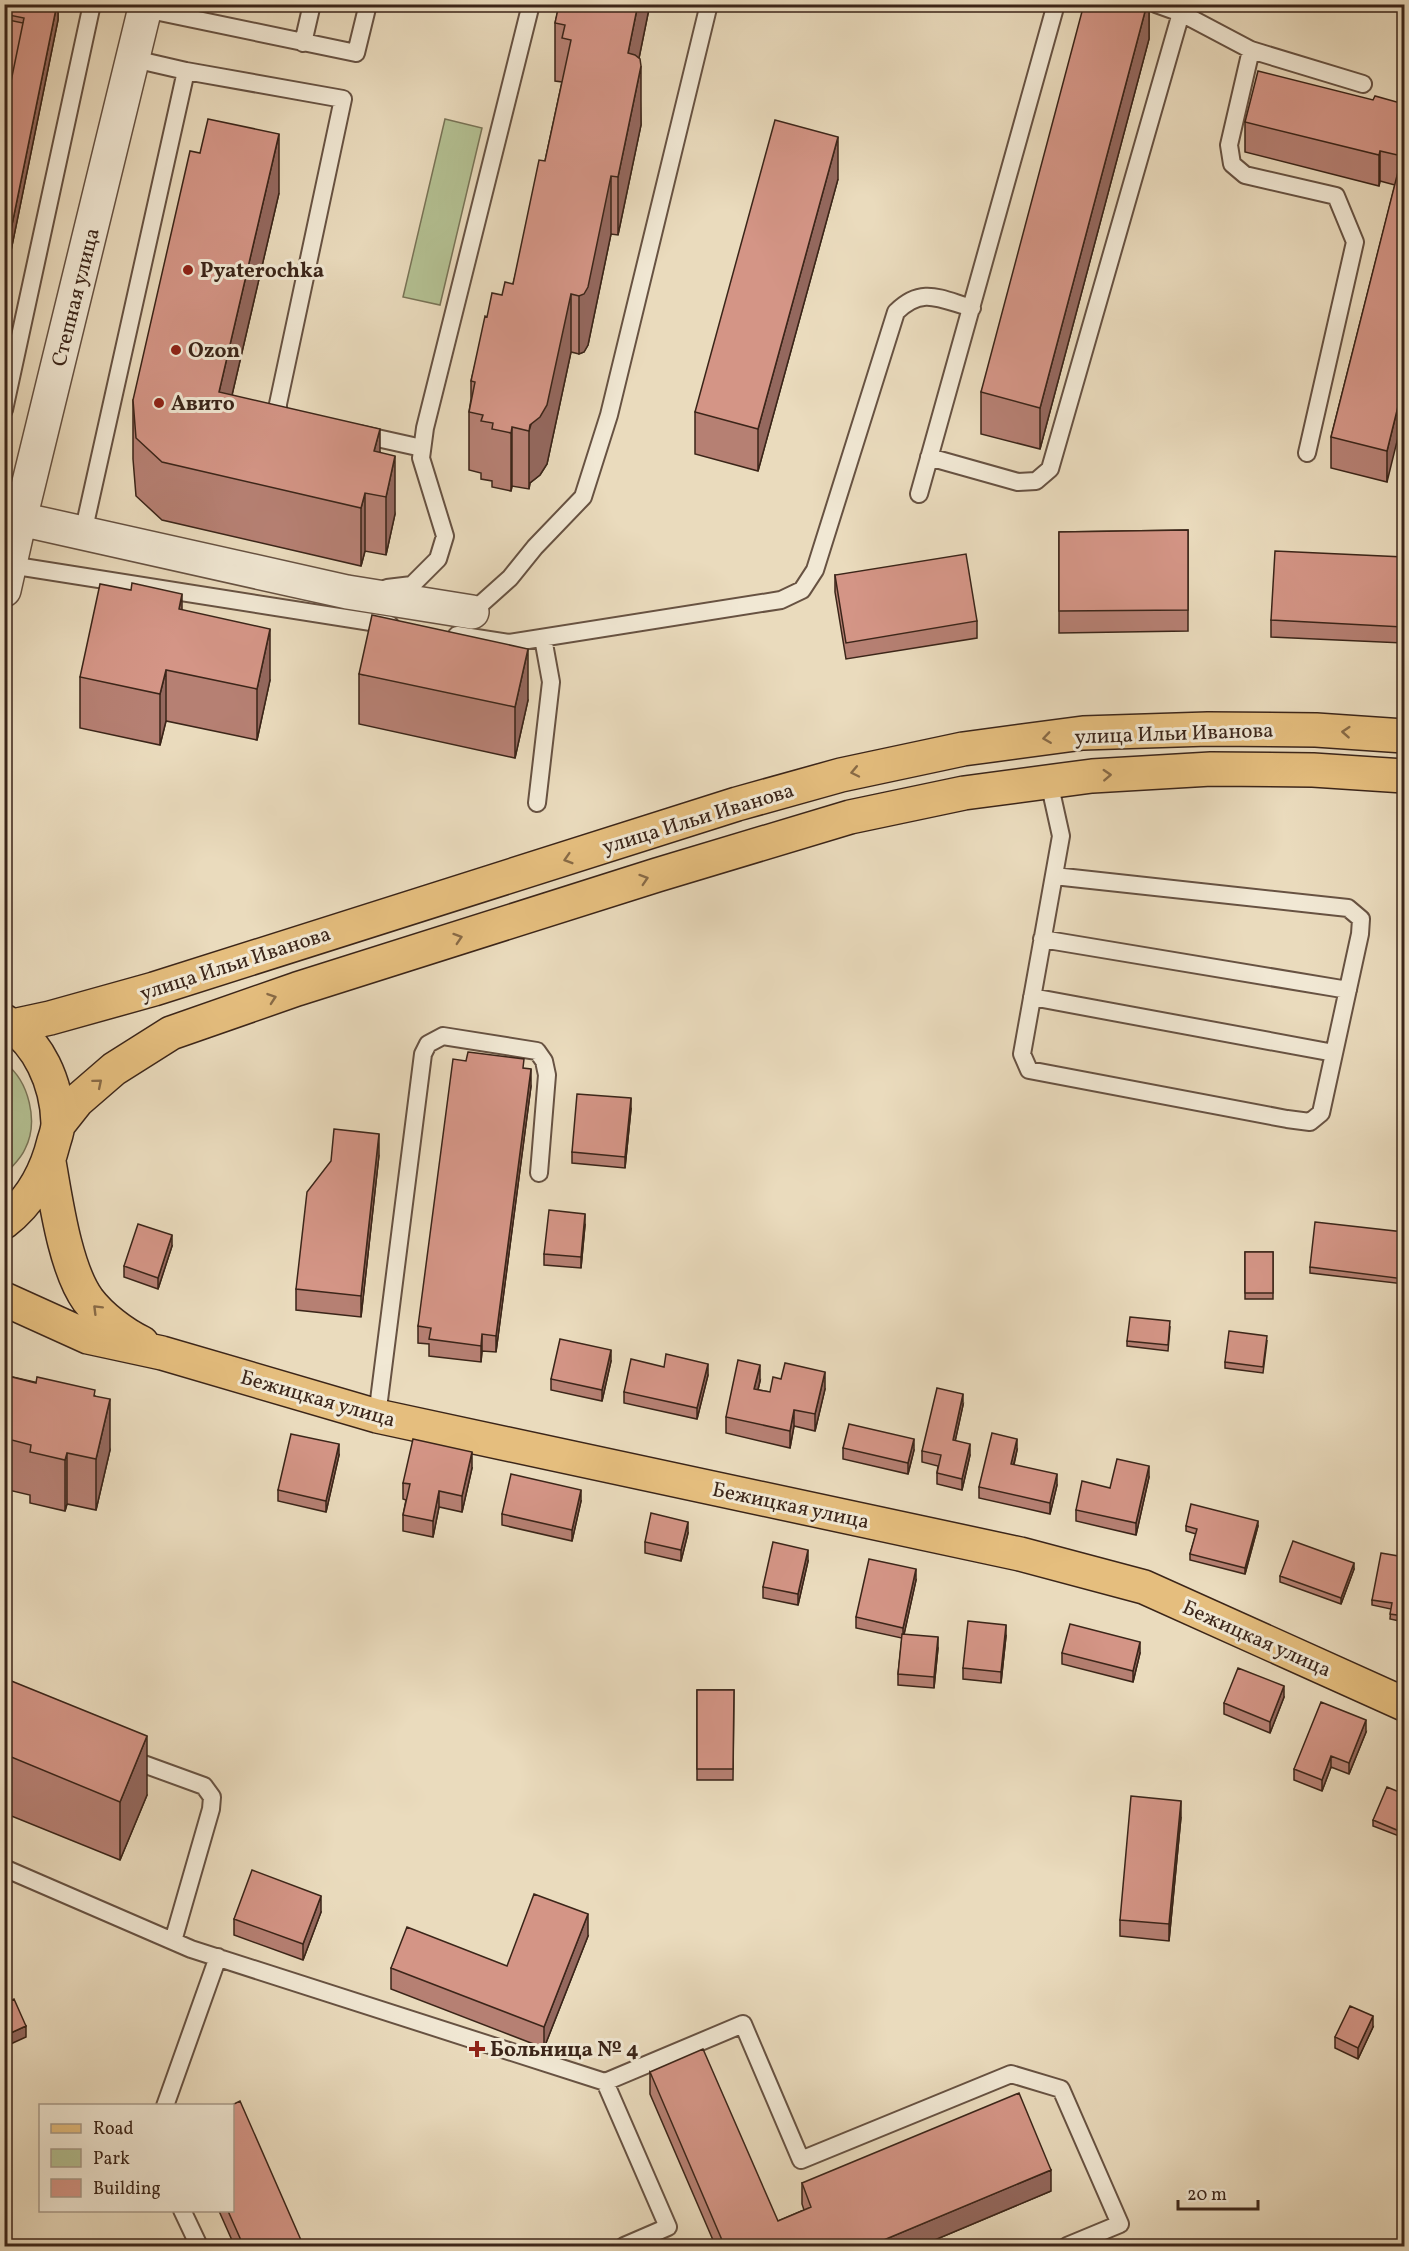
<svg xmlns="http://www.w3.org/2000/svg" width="1409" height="2251" font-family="Vollkorn,serif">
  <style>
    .green { fill: #b4c193; stroke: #787356; stroke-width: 1.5 }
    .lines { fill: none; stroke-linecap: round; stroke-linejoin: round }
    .lane-casing { stroke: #675242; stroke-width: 20 }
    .street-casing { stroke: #675242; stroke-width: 36 }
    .primary-casing { stroke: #3b2519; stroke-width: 36 }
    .lane { stroke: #f1e8d4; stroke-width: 16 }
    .street { stroke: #f1e8d4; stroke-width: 33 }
    .primary { stroke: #e5be7e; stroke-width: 33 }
    .wall { fill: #b68073; stroke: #3b2519; stroke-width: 1.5 }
    .shaded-wall { fill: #94685e; stroke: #3b2519; stroke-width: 1.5 }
    .building { fill: #d49586; stroke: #3b2519; stroke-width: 1.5 }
    .oneway { stroke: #886a46 }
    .poi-dot { fill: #8f2418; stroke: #f1e8d4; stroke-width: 2 }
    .labels { text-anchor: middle; stroke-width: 6; stroke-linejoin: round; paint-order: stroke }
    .poi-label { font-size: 21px; font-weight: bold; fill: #3b2519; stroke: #f1e8d4; text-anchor: start }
    .street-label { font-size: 21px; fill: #3b2519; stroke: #f1e8d4 }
  </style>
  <rect width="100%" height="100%" fill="#eadbbd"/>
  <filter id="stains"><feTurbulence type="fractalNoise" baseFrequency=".00333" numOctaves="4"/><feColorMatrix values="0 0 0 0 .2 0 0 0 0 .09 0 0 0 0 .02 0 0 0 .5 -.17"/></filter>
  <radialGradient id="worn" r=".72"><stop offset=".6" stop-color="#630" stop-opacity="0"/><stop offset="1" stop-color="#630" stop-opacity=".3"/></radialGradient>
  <path class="green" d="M 445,119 L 482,128 L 440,305 L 403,297 Z
    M 5,1063 C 29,1081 39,1122 25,1149 C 21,1159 11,1167 5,1175 Z"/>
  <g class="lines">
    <g class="lane-casing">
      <path id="lane" d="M 1156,4 L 1181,13 L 1251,50 L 1363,84
        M 145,9 L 356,53 L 368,4
        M 303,43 L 312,4
        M 1251,50 L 1229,145 L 1232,164 L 1245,175 L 1336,196 L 1355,242 L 1307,453
        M 134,59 L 186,71 L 343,99 L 278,404 L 278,412 L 285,419 L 290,420
        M 4,410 L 92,4
        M 359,434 L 422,448
        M 929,457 L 1018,482 L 1036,481 L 1050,469 L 1181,13
        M 919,494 L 1056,4
        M 83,533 L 186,71
        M 10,565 L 390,625
        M 387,588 L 412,585 L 438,559 L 445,536 L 421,458 L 425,428 L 531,4
        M 472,612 L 510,578 L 535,547 L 583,497 L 609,415 L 709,4
        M 457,635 L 509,643 L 781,600 L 802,590 L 815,570 L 896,312 C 922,286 940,299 972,308
        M 1049,782 L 1061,836 L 1022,1054 L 1029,1070 L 1287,1119 L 1310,1122 L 1321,1113 L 1360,934 L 1361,919 L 1348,908 L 1054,876
        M 537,803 L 551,682 L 543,638
        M 1042,939 L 1348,990
        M 1032,997 L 1334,1053
        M 377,1416 L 423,1054 L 428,1044 L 443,1036 L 537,1051 L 544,1061 L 547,1075 L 539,1173
        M 127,1758 L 204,1786 L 212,1797 L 211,1809 L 173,1941
        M 4,1868 L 191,1949 L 605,2082 L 743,2024 L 801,2160 L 1011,2074 L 1061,2089 L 1120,2224 L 1067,2246
        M 605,2082 L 668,2227 L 624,2246
        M 165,2106 L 218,1957
        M 182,2210 L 199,2246"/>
    </g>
    <g class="street-casing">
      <path id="street" d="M 20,519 L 347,592 L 472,612
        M 4,590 L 20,519 L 146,4"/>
    </g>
    <g class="primary-casing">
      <path id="primary" d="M 4,1021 C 39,1041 57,1084 58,1123 C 58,1129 56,1135 54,1141 C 46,1174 31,1201 4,1222
        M 13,1026 L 50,1018 L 154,989 L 737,804 L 841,775 L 963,749 L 1083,733 L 1208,729 L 1316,730 L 1404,736
        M 58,1125 L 77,1101 L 114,1069 L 171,1033 L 297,989 L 657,875 L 850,817 L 964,793 L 1092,776 L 1211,769 L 1313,770 L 1404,776
        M 49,1162 C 56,1201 65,1268 88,1300 C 101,1317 123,1334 142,1343
        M 4,1299 L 88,1337 L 162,1353 L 377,1416 L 1020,1554 L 1144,1587 L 1404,1704"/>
    </g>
    <use href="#lane" class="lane"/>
    <use href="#street" class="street"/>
    <use href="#primary" class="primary"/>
  </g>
  <path class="wall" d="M 4,4 L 58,4 L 58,20 L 4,285 Z
    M 238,4 L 254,4 L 253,8 Z
    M 260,4 L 280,4 L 279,9 Z
    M 558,4 L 650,4 L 639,58 L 641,125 L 618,235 L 611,234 L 588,345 L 584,352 L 579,354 L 571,352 L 547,464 L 540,475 L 530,483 L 529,489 L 512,486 L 511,491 L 492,487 L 492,481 L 481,479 L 481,473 L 469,470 L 469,412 L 471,399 L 471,381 L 487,317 L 502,295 L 513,284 L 545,161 L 562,82 L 555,81 L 555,23 L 558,11 Z
    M 1149,4 L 1149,39 L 1040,449 L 981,434 L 981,392 Z
    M 1373,100 L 1404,104 L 1387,482 L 1331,468 L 1331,437 L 1395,185 L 1380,181 L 1379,186 L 1245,152 L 1245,122 Z
    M 838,179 L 758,471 L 695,454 L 695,412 Z
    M 279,193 L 232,395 L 380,452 L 395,514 L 386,555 L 365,551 L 361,566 L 162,520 L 136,496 L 133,459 L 133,400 Z
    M 1188,530 L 1188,631 L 1059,633 L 1059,532 Z
    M 1404,557 L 1403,643 L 1271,637 L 1271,620 Z
    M 835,575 L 977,621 L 977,638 L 846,659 L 835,592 Z
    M 182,610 L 270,680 L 257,740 L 166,721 L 160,745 L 80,728 L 80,677 Z
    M 359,674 L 528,700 L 515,758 L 359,724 Z
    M 524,1069 L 531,1086 L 496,1352 L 482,1351 L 481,1362 L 429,1356 L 429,1344 L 418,1343 L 418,1326 Z
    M 631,1109 L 625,1168 L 572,1163 L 572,1152 Z
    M 379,1155 L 361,1317 L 296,1310 L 296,1289 Z
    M 585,1225 L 581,1268 L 544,1265 L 544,1254 Z
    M 1404,1232 L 1404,1284 L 1310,1273 L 1310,1267 Z
    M 172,1246 L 158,1289 L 124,1277 L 124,1266 Z
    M 1245,1252 L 1273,1252 L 1273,1299 L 1245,1299 Z
    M 1170,1327 L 1168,1351 L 1127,1346 L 1127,1341 Z
    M 1267,1341 L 1263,1373 L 1225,1368 L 1225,1362 Z
    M 611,1361 L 602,1401 L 551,1390 L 551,1379 Z
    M 664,1367 L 708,1375 L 697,1419 L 624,1403 L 624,1392 Z
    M 4,1375 L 95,1396 L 110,1450 L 96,1510 L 67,1504 L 65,1511 L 30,1503 L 30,1495 L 4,1489 Z
    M 760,1381 L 758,1390 L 770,1392 L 825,1389 L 815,1431 L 794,1426 L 790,1448 L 726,1433 L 726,1417 Z
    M 963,1405 L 955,1441 L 970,1455 L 962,1490 L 937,1484 L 937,1473 L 938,1466 L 922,1462 L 922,1451 Z
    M 843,1448 L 914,1450 L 908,1474 L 843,1459 Z
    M 1017,1450 L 1014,1465 L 1057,1485 L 1050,1514 L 979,1498 L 979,1487 Z
    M 339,1455 L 326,1512 L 278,1501 L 278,1490 Z
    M 472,1468 L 462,1512 L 439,1507 L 433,1537 L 403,1531 L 403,1515 L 406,1500 L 403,1499 L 403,1483 Z
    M 1149,1477 L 1136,1535 L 1076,1521 L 1076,1510 L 1110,1488 Z
    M 581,1501 L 572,1541 L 502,1525 L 502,1514 Z
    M 1186,1526 L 1258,1526 L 1245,1574 L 1190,1560 L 1190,1554 L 1196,1534 L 1186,1531 Z
    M 688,1533 L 681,1561 L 645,1553 L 645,1542 Z
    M 1404,1557 L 1404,1622 L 1390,1619 L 1391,1609 L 1372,1605 L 1372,1600 Z
    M 808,1561 L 798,1605 L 763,1598 L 763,1587 Z
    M 1354,1569 L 1341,1604 L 1280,1582 L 1280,1576 Z
    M 916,1580 L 904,1634 L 938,1648 L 934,1688 L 898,1685 L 898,1674 L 902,1638 L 856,1628 L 856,1617 Z
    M 1006,1636 L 1001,1683 L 963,1679 L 963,1668 Z
    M 1062,1653 L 1140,1653 L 1133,1682 L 1062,1664 Z
    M 4,1678 L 147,1795 L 120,1860 L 4,1813 Z
    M 697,1690 L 734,1690 L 733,1780 L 697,1780 Z
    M 1284,1697 L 1270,1733 L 1224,1714 L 1224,1703 Z
    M 1366,1732 L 1349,1774 L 1331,1767 L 1322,1791 L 1294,1780 L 1294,1769 Z
    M 1404,1794 L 1404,1838 L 1373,1826 L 1373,1820 Z
    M 1181,1817 L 1169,1941 L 1120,1936 L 1120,1920 Z
    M 321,1912 L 303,1960 L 234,1935 L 234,1919 Z
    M 588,1936 L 544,2048 L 391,1989 L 391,1968 L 507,1966 Z
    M 1373,2027 L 1358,2059 L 1335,2048 L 1335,2037 Z
    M 650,2072 L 778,2221 L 804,2210 L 802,2204 L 802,2183 L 1051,2191 L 918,2247 L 716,2247 L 650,2094 Z
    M 219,2211 L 232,2211 L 304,2247 L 235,2247 Z"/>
  <path class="shaded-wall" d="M 57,4 L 58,4 L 58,20 L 4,285 L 4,264 Z
    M 638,4 L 650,4 L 628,112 L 628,53 Z
    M 1147,4 L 1149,4 L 1149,39 L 1040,449 L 1040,408 Z
    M 641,66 L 641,125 L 618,235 L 618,177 Z
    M 279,134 L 279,193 L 219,451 L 219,392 Z
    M 838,137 L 838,179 L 758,471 L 758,429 Z
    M 1380,151 L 1380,181 L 1379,186 L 1379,155 Z
    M 611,176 L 611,234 L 588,345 L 584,352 L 579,354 L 579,296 Z
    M 571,294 L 571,352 L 547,464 L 540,475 L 530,483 L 529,489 L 529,431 Z
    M 1404,382 L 1404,413 L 1387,482 L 1387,451 Z
    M 512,427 L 512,486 L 511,491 L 511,433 Z
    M 380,429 L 380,487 L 374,451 Z
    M 395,456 L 395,514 L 386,555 L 386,497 Z
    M 365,493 L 365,551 L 361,566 L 361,508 Z
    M 1404,593 L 1404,609 L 1403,643 L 1403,627 Z
    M 182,594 L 182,645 L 179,609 Z
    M 270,629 L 270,680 L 257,740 L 257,689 Z
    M 528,649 L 528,700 L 515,758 L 515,707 Z
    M 166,670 L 166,721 L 160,745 L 160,694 Z
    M 531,1069 L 531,1086 L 496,1352 L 496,1336 Z
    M 631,1098 L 631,1109 L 625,1168 L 625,1157 Z
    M 379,1134 L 379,1155 L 361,1317 L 361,1296 Z
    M 585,1214 L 585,1225 L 581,1268 L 581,1257 Z
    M 172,1235 L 172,1246 L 158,1289 L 158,1278 Z
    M 482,1334 L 482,1351 L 481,1362 L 481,1346 Z
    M 611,1350 L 611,1361 L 602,1401 L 602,1390 Z
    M 708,1364 L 708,1375 L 697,1419 L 697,1408 Z
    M 760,1365 L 760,1381 L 754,1405 L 754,1389 Z
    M 825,1372 L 825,1389 L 815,1431 L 815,1414 Z
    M 963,1394 L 963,1405 L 953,1451 L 953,1440 Z
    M 110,1399 L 110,1450 L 96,1510 L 96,1459 Z
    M 794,1410 L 794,1426 L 790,1448 L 790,1431 Z
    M 914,1439 L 914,1450 L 908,1474 L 908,1463 Z
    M 1017,1439 L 1017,1450 L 1011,1475 L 1011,1464 Z
    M 339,1444 L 339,1455 L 326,1512 L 326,1501 Z
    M 970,1444 L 970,1455 L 962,1490 L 962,1479 Z
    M 472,1452 L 472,1468 L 462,1512 L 462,1496 Z
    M 67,1453 L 67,1504 L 65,1511 L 65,1460 Z
    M 1149,1466 L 1149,1477 L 1136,1535 L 1136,1523 Z
    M 1057,1474 L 1057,1485 L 1050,1514 L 1050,1503 Z
    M 581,1490 L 581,1501 L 572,1541 L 572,1530 Z
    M 439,1491 L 439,1507 L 433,1537 L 433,1521 Z
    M 1258,1521 L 1258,1526 L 1245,1574 L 1245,1568 Z
    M 688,1522 L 688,1533 L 681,1561 L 681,1550 Z
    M 808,1550 L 808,1561 L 798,1605 L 798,1594 Z
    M 1354,1563 L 1354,1569 L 1341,1604 L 1341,1598 Z
    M 916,1569 L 916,1580 L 903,1639 L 903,1628 Z
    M 1006,1625 L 1006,1636 L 1001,1683 L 1001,1672 Z
    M 938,1637 L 938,1648 L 934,1688 L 934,1677 Z
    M 1140,1642 L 1140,1653 L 1133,1682 L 1133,1671 Z
    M 1284,1686 L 1284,1697 L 1270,1733 L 1270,1722 Z
    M 1366,1720 L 1366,1732 L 1349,1774 L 1349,1763 Z
    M 147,1736 L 147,1795 L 120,1860 L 120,1802 Z
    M 1331,1756 L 1331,1767 L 1322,1791 L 1322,1780 Z
    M 1181,1801 L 1181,1817 L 1169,1941 L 1169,1924 Z
    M 321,1896 L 321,1912 L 303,1960 L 303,1944 Z
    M 588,1914 L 588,1936 L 544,2048 L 544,2027 Z
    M 1373,2016 L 1373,2027 L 1358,2059 L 1358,2048 Z
    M 26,2026 L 26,2037 L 4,2047 L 4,2036 Z
    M 1051,2170 L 1051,2191 L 918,2247 L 867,2247 Z"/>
  <path class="building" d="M 4,4 L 57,4 L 4,264 L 4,96 L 8,96 L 24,18 L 4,14 Z
    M 559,4 L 638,4 L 628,53 L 635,55 L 640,59 L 641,66 L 618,177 L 611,176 L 588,287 L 584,294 L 579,296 L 571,294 L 547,405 L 540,417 L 530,425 L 529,431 L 512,427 L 511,433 L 492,429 L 493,423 L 481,421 L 483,415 L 469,412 L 475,382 L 471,381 L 485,316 L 487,317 L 492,293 L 502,295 L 505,282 L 513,284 L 539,160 L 545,161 L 571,40 L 562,38 L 565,25 L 555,23 Z
    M 1084,4 L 1147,4 L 1040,408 L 981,392 Z
    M 4,19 L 23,23 L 8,96 L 4,96 Z
    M 1258,71 L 1373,100 L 1375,96 L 1404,104 L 1404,382 L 1387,451 L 1331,437 L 1402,156 L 1380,151 L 1379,155 L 1245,122 Z
    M 208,119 L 279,134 L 219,392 L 380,429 L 374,451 L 395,456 L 386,497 L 365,493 L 361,508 L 162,462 L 136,438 L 133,400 L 190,151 L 200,153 Z
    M 775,120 L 838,137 L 758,429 L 695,412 Z
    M 1188,530 L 1188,610 L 1059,611 L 1059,532 Z
    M 1275,551 L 1404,557 L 1404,593 L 1403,627 L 1271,620 Z
    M 966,554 L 977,621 L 846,643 L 835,575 Z
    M 132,583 L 182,594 L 179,609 L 270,629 L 257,689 L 166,670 L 160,694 L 80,677 L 100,584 L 131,590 Z
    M 372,615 L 528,649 L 515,707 L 359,674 Z
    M 468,1052 L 524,1059 L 523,1068 L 531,1069 L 496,1336 L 482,1334 L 481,1346 L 429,1339 L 431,1328 L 418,1326 L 453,1059 L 466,1061 Z
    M 577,1094 L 631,1098 L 625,1157 L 572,1152 Z
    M 334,1129 L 379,1134 L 361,1296 L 296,1289 L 307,1192 L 331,1161 Z
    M 549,1210 L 585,1214 L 581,1257 L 544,1254 Z
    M 1315,1222 L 1404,1232 L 1404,1279 L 1310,1267 Z
    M 138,1224 L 172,1235 L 158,1278 L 124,1266 Z
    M 1245,1252 L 1273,1252 L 1273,1293 L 1245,1293 Z
    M 1130,1317 L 1170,1321 L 1168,1345 L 1127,1341 Z
    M 1229,1331 L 1267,1336 L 1263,1367 L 1225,1362 Z
    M 560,1339 L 611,1350 L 602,1390 L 551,1379 Z
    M 666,1354 L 708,1364 L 697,1408 L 624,1392 L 631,1359 L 664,1367 Z
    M 738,1360 L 760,1365 L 754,1389 L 770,1392 L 773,1377 L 781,1379 L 785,1363 L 825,1372 L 815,1414 L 794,1410 L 790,1431 L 726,1417 Z
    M 4,1375 L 36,1383 L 37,1377 L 95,1390 L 94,1396 L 110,1399 L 96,1459 L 67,1453 L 65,1460 L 30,1452 L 31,1445 L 4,1438 Z
    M 937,1388 L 963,1394 L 953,1440 L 970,1444 L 962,1479 L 937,1473 L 941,1455 L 922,1451 Z
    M 849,1424 L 914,1439 L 908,1463 L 843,1448 Z
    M 992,1433 L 1017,1439 L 1011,1464 L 1057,1474 L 1050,1503 L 979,1487 Z
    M 291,1434 L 339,1444 L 326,1501 L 278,1490 Z
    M 413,1439 L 472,1452 L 462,1496 L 439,1491 L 433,1521 L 403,1515 L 410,1484 L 403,1483 Z
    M 1117,1459 L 1149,1466 L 1136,1523 L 1076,1510 L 1082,1481 L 1110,1488 Z
    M 511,1474 L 581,1490 L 572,1530 L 502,1514 Z
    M 1191,1504 L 1258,1521 L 1245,1568 L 1190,1554 L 1197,1529 L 1186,1526 Z
    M 651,1513 L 688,1522 L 681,1550 L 645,1542 Z
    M 1293,1541 L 1354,1563 L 1341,1598 L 1280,1576 Z
    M 773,1542 L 808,1550 L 798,1594 L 763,1587 Z
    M 1381,1553 L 1404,1557 L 1404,1616 L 1390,1614 L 1392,1603 L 1372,1600 Z
    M 869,1559 L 916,1569 L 903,1628 L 856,1617 Z
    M 968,1621 L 1006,1625 L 1001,1672 L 963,1668 Z
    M 1070,1624 L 1140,1642 L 1133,1671 L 1062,1653 Z
    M 902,1634 L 938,1637 L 934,1677 L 898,1674 Z
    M 1238,1668 L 1284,1686 L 1270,1722 L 1224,1703 Z
    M 4,1678 L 147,1736 L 120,1802 L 4,1754 Z
    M 697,1690 L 734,1690 L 733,1769 L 697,1769 Z
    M 1321,1702 L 1366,1720 L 1349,1763 L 1331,1756 L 1322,1780 L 1294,1769 Z
    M 1387,1787 L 1404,1794 L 1404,1833 L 1373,1820 Z
    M 1131,1796 L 1181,1801 L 1169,1924 L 1120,1920 Z
    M 252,1870 L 321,1896 L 303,1944 L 234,1919 Z
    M 534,1894 L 588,1914 L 544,2027 L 391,1968 L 407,1927 L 507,1966 Z
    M 14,1999 L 26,2026 L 4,2036 L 4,2004 Z
    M 1350,2006 L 1373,2016 L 1358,2048 L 1335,2037 Z
    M 703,2049 L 778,2221 L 811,2207 L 802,2183 L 1019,2093 L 1051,2170 L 867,2247 L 725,2247 L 650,2072 Z
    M 240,2101 L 304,2247 L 244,2247 L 228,2211 L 232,2211 L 232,2106 L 230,2106 Z"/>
  <defs><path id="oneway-chevron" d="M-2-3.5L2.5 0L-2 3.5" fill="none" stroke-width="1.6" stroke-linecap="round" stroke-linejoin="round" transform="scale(1.5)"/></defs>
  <g class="oneway">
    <use href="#oneway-chevron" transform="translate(1346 732) rotate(-176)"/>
    <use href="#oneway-chevron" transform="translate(1047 738) rotate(172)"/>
    <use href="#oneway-chevron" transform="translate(855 772) rotate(168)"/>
    <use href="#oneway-chevron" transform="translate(1107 775) rotate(-3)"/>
    <use href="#oneway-chevron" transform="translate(568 859) rotate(163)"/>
    <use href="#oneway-chevron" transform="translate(644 879) rotate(-18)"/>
    <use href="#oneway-chevron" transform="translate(458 938) rotate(-18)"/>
    <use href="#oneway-chevron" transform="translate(272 998) rotate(-19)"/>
    <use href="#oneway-chevron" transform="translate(98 1083) rotate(-40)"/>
    <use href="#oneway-chevron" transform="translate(97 1309) rotate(-135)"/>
  </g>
  <g class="poi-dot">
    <circle cx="188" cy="270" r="6"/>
    <circle cx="176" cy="350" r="6"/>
    <circle cx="159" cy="403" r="6"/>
    <path d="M474 2040h6v6h6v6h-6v6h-6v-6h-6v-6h6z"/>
  </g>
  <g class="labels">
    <g class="poi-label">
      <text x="200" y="277">Pyaterochka</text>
      <text x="188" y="357">Ozon</text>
      <text x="171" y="410">Авито</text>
      <text x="490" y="2056">Больница № 4</text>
    </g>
    <g class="street-label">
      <text transform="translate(75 297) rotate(-76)" y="7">Степная улица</text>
      <text transform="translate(1174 733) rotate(-2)" y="7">улица Ильи Иванова</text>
      <text transform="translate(698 818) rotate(-17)" y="7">улица Ильи Иванова</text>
      <text transform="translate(235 963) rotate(-18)" y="7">улица Ильи Иванова</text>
      <text transform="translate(318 1398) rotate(16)" y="7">Бежицкая улица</text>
      <text transform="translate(791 1505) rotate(12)" y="7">Бежицкая улица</text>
      <text transform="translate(1257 1638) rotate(24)" y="7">Бежицкая улица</text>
    </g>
  </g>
  <rect width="1409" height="2251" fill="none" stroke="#eadbbd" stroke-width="24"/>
  <rect x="6" y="6" width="1397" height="2239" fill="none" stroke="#3b2519" stroke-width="3"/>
  <rect x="12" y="12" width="1385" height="2227" fill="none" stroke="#3b2519" stroke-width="1.5"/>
  <rect x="39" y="2104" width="195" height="108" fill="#f1e8d4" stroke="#a89a89" stroke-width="1.5"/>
  <rect x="51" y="2124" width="30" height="9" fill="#e5be7e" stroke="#a89a89" stroke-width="1.5"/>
  <text x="93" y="2134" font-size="18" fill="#3b2519">Road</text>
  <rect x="51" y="2149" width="30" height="18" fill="#b4c193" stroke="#a89a89" stroke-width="1.5"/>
  <text x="93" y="2164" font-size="18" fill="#3b2519">Park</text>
  <rect x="51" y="2179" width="30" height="18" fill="#d49586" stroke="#a89a89" stroke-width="1.5"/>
  <text x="93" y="2194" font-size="18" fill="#3b2519">Building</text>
  <path d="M1178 2200v9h80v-9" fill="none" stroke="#3b2519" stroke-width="3"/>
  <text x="1187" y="2200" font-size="18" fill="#3b2519" stroke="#f1e8d4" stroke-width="4.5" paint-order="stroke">20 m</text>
  <rect width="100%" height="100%" filter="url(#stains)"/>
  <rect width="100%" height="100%" fill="url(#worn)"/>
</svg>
